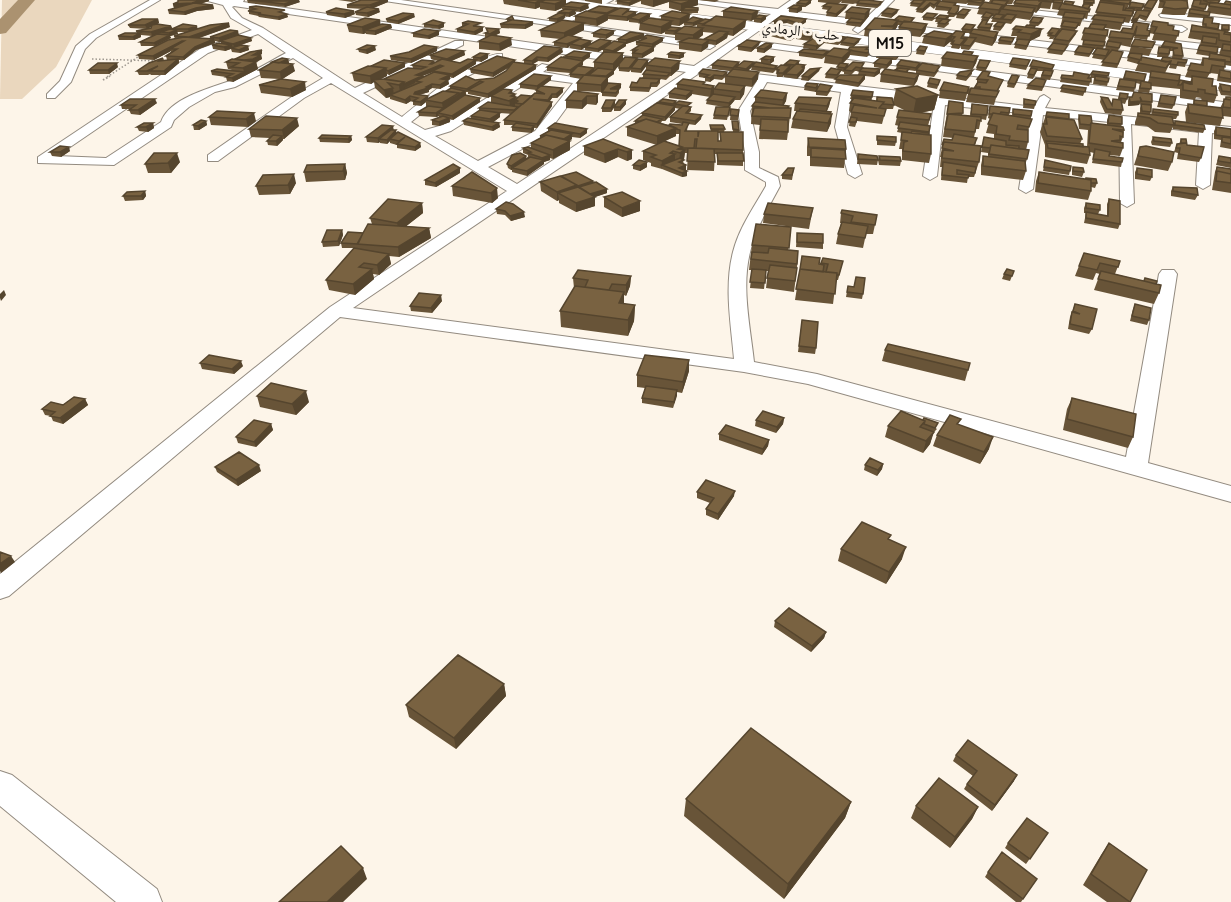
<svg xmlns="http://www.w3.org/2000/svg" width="1231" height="902" font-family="Quicksand,'Noto Naskh Arabic',sans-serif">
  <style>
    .green { fill: #ead7be }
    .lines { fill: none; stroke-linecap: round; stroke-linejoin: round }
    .river { fill: #ab9270; fill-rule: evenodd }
    .minor-casing { stroke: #938b80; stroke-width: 2 }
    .tertiary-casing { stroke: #938b80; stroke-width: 1 }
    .trunk-casing { stroke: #938b80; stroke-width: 1 }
    .path-far1 { stroke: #9e9890; stroke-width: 1.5; stroke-dasharray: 1.5 2; stroke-linecap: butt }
    .path { stroke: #9e9890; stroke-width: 2; stroke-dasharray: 1.5 2; stroke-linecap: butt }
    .minor { fill: #fff; fill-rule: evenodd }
    .tertiary { fill: #fff; fill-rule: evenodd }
    .trunk { fill: #fff; fill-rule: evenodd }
    .wall { fill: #685438; fill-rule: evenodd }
    .shaded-wall { fill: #55452e }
    .building { fill: #796241; stroke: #55452e; stroke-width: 1.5 }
    .labels { text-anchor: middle; stroke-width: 6; stroke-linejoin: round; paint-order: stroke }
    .far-street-label { font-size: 15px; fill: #120f0c; stroke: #fdf5e9 }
    .shield { fill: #fdf5e9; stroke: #58544e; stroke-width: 1.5 }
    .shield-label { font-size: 16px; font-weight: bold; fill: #120f0c }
  </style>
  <rect width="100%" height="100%" fill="#fdf5e9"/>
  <path class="green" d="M 2,0 L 92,0 L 56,67 L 22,99 L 0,99 Z"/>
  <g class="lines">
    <path class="river" d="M 18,0 L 35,0 L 6,33 L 0,34 L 0,19 Z"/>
    <g class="minor-casing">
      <path id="minor" d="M 150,0 L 160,0 L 96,38 L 85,49 L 71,82 L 55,98 L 47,98 L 47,94 L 60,81 L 76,46 L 90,34 Z
        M 204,0 L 244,0 L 243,2 L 694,66 L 771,14 L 674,0 L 700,0 L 778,9 L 791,0 L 801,0 L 788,11 L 864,20 L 885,0 L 894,0 L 873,21 L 1231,64 L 1231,70 L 868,26 L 858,33 L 853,30 L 858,25 L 781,15 L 746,40 L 1231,103 L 1231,111 L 739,44 L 706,68 L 1034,107 L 1040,97 L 1044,95 L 1050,99 L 1045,108 L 1231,127 L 1231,135 L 1212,133 L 1210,185 L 1203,189 L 1196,185 L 1199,132 L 1131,124 L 1134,203 L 1127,207 L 1120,203 L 1119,123 L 1043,115 L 1033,189 L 1026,193 L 1019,189 L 1031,114 L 945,105 L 937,176 L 930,180 L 923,176 L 934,104 L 852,93 L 847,127 L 862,174 L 855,178 L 848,174 L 835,127 L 841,92 L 767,82 L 750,111 L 759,152 L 759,168 L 778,177 L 780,186 C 770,205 758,224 752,245 C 740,283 750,324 754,362 L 817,374 L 1126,457 L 1159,274 L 1162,270 L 1174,270 L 1177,274 L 1148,463 L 1231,486 L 1231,502 L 808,384 L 744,372 L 340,317 L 9,596 L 0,599 L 0,574 L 330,307 L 507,191 L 331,83 L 304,98 L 218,161 L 208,161 L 208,155 L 296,94 L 323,78 L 293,58 L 235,87 L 215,92 L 189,107 L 174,120 L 171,127 L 114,165 L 38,163 L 38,157 L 200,49 L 252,30 L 231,18 L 223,5 ZM 232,7 L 234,6 L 686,72 L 517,184 L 488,167 L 545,137 L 586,81 L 584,79 L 543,72 L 551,66 L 542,64 L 443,125 L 425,130 L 411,122 L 468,76 L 502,58 L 502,54 C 480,51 421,102 402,117 L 363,93 L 463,45 L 463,41 L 455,41 L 355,88 L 263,28 L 242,18 ZM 258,34 L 286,53 C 267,63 247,76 227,82 C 207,89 169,99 161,122 L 106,158 L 57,156 L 208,53 ZM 698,74 L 757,81 L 738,111 L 745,152 L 745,170 L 766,182 L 766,186 C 754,207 739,228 733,252 C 724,287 731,324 734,359 L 353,308 ZM 535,78 L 573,83 L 535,131 L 478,161 L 435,136 L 451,131 Z
        M 378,0 L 401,0 L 556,22 L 602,0 L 613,0 L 568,23 L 710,43 L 715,46 L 710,49 Z
        M 911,0 L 939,0 L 1182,26 L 1187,29 L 1182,32 Z
        M 1164,12 L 1231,19 L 1231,25 L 1161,17 L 1159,15 Z
        M 1158,39 L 1231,47 L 1231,53 L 1154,44 L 1153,42 Z
        M 0,771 L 12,775 L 157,889 L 162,902 L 116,902 L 0,806 Z"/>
    </g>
    <g class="tertiary-casing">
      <path id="tertiary" d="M 1212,0 L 1231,0 L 1231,5 L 1213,2 Z"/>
    </g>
    <g class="trunk-casing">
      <path id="trunk" d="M 543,0 L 579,0 L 1231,82 L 1231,92 L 549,4 Z"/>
    </g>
    <path class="path-far1" d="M 92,59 L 160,61
      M 107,77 L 141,55"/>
    <path class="path" d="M 103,80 L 110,76"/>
    <use href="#minor" class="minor"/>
    <use href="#tertiary" class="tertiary"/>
    <use href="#trunk" class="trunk"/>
  </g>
  <path class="wall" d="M 178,0 L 209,0 L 209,1 L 200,4 L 213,5 L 214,9 L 197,11 L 185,15 L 169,14 L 168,10 L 179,7 L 174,8 L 173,4 L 178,2 Z
    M 247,0 L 287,0 L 300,2 L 285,7 L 248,3 Z
    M 338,0 L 358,0 L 352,2 Z
    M 503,0 L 566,0 L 566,4 L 589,8 L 580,12 L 575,11 L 576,14 L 569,17 L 565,16 L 564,19 L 562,20 L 575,22 L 575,16 L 617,10 L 629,9 L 629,11 L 636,15 L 650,14 L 650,17 L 639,23 L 629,22 L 629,20 L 627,21 L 608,19 L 608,20 L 597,26 L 584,24 L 584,30 L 572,36 L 581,38 L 581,39 L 591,44 L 611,41 L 611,43 L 618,42 L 618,39 L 644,36 L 663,41 L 653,47 L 654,51 L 642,58 L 632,57 L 632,50 L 639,46 L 636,45 L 636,42 L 641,40 L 641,39 L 626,44 L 626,46 L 615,53 L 623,60 L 637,58 L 637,60 L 648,64 L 646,65 L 679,69 L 671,76 L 670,76 L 666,80 L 660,79 L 660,83 L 657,87 L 651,87 L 649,92 L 630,91 L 630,87 L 643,77 L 643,74 L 646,70 L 646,65 L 641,73 L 631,72 L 631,70 L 629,72 L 619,71 L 619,65 L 614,71 L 614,74 L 608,78 L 608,83 L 621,84 L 621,88 L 617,89 L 619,89 L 619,93 L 616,97 L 602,96 L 602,92 L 577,91 L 577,83 L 581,79 L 570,77 L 570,73 L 547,71 L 547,67 L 566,58 L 565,56 L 590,57 L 583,61 L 583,65 L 580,67 L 594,71 L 595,70 L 594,70 L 594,62 L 603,52 L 603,49 L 606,48 L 598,52 L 585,50 L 585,47 L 581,50 L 570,48 L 570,46 L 567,48 L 554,46 L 554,42 L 560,39 L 541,37 L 540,30 L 557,22 L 549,21 L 549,18 L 559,13 L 559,12 L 564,10 L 562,9 L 562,8 L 555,11 L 540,9 L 540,7 L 535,9 L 504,4 Z
    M 585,0 L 602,0 L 602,4 L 585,1 Z
    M 619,0 L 719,0 L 715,2 L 698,0 L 698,5 L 690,7 L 698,8 L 698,13 L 687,13 L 690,14 L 689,19 L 702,20 L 723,17 L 723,11 L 758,11 L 757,16 L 766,19 L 761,23 L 754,22 L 754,19 L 751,21 L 746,20 L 745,27 L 733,36 L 728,35 L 727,38 L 716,45 L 708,44 L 708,47 L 701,52 L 679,49 L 679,42 L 682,41 L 675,40 L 675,35 L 665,34 L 665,32 L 661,34 L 639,30 L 640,23 L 661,20 L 661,16 L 681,12 L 681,11 L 669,8 L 669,2 L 653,7 L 641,4 L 641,1 L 629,6 L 617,4 L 617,1 ZM 684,23 L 684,25 L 693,26 L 697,25 L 697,27 L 702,28 L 681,29 L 671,27 L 671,25 L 679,26 ZM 703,32 L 714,33 L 704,39 L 698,39 L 703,35 Z
    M 811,0 L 811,3 L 805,7 L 802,7 L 802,10 L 797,13 L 789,12 L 789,8 L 796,5 L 797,3 Z
    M 818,0 L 868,0 L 882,2 L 881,5 L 877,8 L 856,6 L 857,3 L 853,4 L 841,3 L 842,1 L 838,4 L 847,5 L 846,8 L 836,17 L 826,16 L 827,12 L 828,10 L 822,9 L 823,6 L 827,3 L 818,2 Z
    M 914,0 L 941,0 L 940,1 L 942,1 L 942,0 L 985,0 L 984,2 L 991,3 L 992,2 L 989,2 L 990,0 L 1014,0 L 1012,4 L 1007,4 L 1007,5 L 1013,6 L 1016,0 L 1063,0 L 1062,3 L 1074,2 L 1073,6 L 1082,7 L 1084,0 L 1094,0 L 1093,6 L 1090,6 L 1089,9 L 1087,19 L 1083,18 L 1080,26 L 1078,26 L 1075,30 L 1076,34 L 1068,45 L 1062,55 L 1047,53 L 1054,39 L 1062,29 L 1060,29 L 1062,24 L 1061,24 L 1063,16 L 1057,15 L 1059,10 L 1052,9 L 1053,2 L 1052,2 L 1050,9 L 1040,8 L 1036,13 L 1034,12 L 1030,20 L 1016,18 L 1011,24 L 1005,23 L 1004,26 L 1000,31 L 993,30 L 994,26 L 998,22 L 991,22 L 994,16 L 992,16 L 988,21 L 987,21 L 987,24 L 992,24 L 990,31 L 998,32 L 996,40 L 992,46 L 975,42 L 969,50 L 961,49 L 961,46 L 959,49 L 951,48 L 952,45 L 950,44 L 951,41 L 944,47 L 922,43 L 924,36 L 952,35 L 962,32 L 962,29 L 975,25 L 973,29 L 977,30 L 978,27 L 982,21 L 981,20 L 984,15 L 977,14 L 980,6 L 967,5 L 968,3 L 966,4 L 956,3 L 956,5 L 957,14 L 969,13 L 964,19 L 956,18 L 957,14 L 954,17 L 949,17 L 948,20 L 949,24 L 944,28 L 937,27 L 938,23 L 939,22 L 935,22 L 936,18 L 948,16 L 949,11 L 935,10 L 936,6 L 939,2 L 938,2 L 934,9 L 930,6 L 922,13 L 916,12 L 917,9 L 918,7 L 910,6 L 911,3 ZM 965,33 L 970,33 L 969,37 L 964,37 Z
    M 1100,0 L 1131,0 L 1127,9 L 1128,9 L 1131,2 L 1144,4 L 1142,10 L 1143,10 L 1144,7 L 1158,0 L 1146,21 L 1139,18 L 1137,22 L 1135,22 L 1147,30 L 1149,31 L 1153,21 L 1168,25 L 1173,30 L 1179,31 L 1175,43 L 1183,56 L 1182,60 L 1186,63 L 1185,67 L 1177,66 L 1176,69 L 1169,68 L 1170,65 L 1169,65 L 1165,73 L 1180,80 L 1190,82 L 1192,78 L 1185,77 L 1191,63 L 1200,65 L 1203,58 L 1209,58 L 1209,56 L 1196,54 L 1200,45 L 1201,40 L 1188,38 L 1192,25 L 1202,27 L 1203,18 L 1187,17 L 1194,0 L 1220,0 L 1219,3 L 1224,4 L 1231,2 L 1231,16 L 1209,13 L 1208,17 L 1212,23 L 1219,24 L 1218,30 L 1221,30 L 1222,25 L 1229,30 L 1228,33 L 1231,33 L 1231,66 L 1225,65 L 1224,71 L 1231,72 L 1231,83 L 1217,81 L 1218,74 L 1210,73 L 1207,78 L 1217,95 L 1214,103 L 1207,102 L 1207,106 L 1220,108 L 1226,97 L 1231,97 L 1231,117 L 1223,116 L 1220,126 L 1186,122 L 1185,112 L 1188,104 L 1193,104 L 1194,100 L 1180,98 L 1180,89 L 1151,86 L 1149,93 L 1138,92 L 1140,84 L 1136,83 L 1134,92 L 1116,90 L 1120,79 L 1123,79 L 1126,71 L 1146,74 L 1144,82 L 1148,82 L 1151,73 L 1135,71 L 1138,64 L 1127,61 L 1131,46 L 1152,49 L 1149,56 L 1142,55 L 1141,60 L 1161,61 L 1163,57 L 1157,57 L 1158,51 L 1159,47 L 1162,47 L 1165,41 L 1152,40 L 1154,34 L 1149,33 L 1147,40 L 1134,38 L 1136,29 L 1130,47 L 1120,45 L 1118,51 L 1123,52 L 1117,68 L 1101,66 L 1104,60 L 1092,58 L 1096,49 L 1094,49 L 1089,57 L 1074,55 L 1075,52 L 1082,46 L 1084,41 L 1081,40 L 1085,28 L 1089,28 L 1095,15 L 1096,15 ZM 1206,5 L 1209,6 L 1207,11 L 1204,11 ZM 1134,11 L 1137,11 L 1131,23 L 1133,23 L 1131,29 L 1109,37 L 1105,49 L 1103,49 L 1108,30 L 1104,30 L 1105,28 L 1120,30 L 1123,22 L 1129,23 ZM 1218,48 L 1221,48 L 1219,55 L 1216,54 ZM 1170,51 L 1173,51 L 1172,58 L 1168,58 ZM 1196,97 L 1201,98 L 1202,101 L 1195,100 Z
    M 1160,0 L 1188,0 L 1187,2 L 1188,8 L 1185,15 L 1173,15 L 1161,14 L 1163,8 L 1158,8 Z
    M 388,2 L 373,8 L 380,12 L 368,17 L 356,15 L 355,12 L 363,9 L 347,8 L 347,5 Z
    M 249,7 L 286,13 L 285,13 L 288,17 L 279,20 L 259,17 L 258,16 L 249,14 Z
    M 852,7 L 869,16 L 860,27 L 846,25 L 847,22 L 849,19 L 845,19 L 846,12 Z
    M 898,10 L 897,13 L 891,18 L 881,16 L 882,13 Z
    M 326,12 L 355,14 L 345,18 L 327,15 Z
    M 415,17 L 398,24 L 387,22 L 386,19 Z
    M 923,17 L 936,18 L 932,21 L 923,20 Z
    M 914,18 L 912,22 L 927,24 L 925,31 L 920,37 L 897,34 L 899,27 L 900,25 L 898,25 L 897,27 L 895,30 L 894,34 L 889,39 L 864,36 L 865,29 L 894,20 Z
    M 1043,18 L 1042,22 L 1038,26 L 1035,26 L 1034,28 L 1040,36 L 1030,41 L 1026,50 L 1014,48 L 1017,40 L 1016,40 L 1017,36 L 1011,36 L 1013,29 L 1025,27 L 1029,25 L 1030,22 Z
    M 158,19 L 159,23 L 157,24 L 171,26 L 173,29 L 172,29 L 198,29 L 230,27 L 198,38 L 210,39 L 210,37 L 239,35 L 233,37 L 251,38 L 252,41 L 241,45 L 248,46 L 249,50 L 240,53 L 232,52 L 231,49 L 225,51 L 213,49 L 212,45 L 221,43 L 221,42 L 215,41 L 215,43 L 196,50 L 184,60 L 179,60 L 179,63 L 165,75 L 151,75 L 150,74 L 148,75 L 139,75 L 137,71 L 163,58 L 164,60 L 167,60 L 166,56 L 171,52 L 171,51 L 154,60 L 139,59 L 138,55 L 175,39 L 174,36 L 187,32 L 177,32 L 178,34 L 170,36 L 171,38 L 155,46 L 141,46 L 140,42 L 152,36 L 141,35 L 141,37 L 134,40 L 119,40 L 118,36 L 137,33 L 136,31 L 151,28 L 152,26 L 147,29 L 130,28 L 128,25 Z
    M 507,19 L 533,25 L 525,29 L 501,28 L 500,24 L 507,22 Z
    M 806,19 L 806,22 L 799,27 L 787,23 L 774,24 L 774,21 Z
    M 380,20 L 380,24 L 391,25 L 392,28 L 375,35 L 366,34 L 366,33 L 363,34 L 349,32 L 347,25 Z
    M 444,23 L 444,27 L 439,29 L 424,27 L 424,24 Z
    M 462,23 L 481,26 L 479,27 L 483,27 L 483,31 L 475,35 L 457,32 L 457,29 L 462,27 Z
    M 486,28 L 499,29 L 500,33 L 494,36 L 512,45 L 500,51 L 479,49 L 479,41 L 487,37 L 485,37 L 485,33 L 487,32 Z
    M 773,29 L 799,33 L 815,33 L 814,36 L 809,41 L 796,39 L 796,37 L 790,41 L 770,36 L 761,37 L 761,31 Z
    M 1060,29 L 1059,32 L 1053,39 L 1049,39 L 1050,37 L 1047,36 L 1048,33 Z
    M 439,31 L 439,35 L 429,39 L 413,37 L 413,33 Z
    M 593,33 L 614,34 L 606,39 L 593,37 Z
    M 845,37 L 845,39 L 859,42 L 853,47 L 840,45 L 841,43 L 838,45 L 824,43 L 816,50 L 803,48 L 804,44 L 824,40 Z
    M 1014,38 L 1011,45 L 998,44 L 999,40 Z
    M 898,43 L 897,45 L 906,47 L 896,60 L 892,60 L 892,63 L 886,69 L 874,67 L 874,63 L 880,58 L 876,58 L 878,50 Z
    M 759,45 L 751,52 L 738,50 L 738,46 Z
    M 437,47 L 437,51 L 411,63 L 391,60 L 390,56 Z
    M 772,47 L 764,53 L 757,52 L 757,48 Z
    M 358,49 L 376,50 L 367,54 L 359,52 Z
    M 869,49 L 871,53 L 867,57 L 850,55 L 849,57 L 842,64 L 848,64 L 847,67 L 864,67 L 863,68 L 880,73 L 874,77 L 865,76 L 865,79 L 858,87 L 835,83 L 836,79 L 825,78 L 826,74 L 837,69 L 839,65 L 824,63 L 825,57 L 822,59 L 799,56 L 799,52 L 828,51 L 828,53 L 848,50 ZM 841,71 L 844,72 L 844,74 L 851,75 L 855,71 L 859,71 L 858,75 L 863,75 L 838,77 Z
    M 917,50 L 926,51 L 924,55 L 916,54 Z
    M 464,51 L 465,55 L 451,61 L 460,63 L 473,60 L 473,57 L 488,58 L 481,62 L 476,61 L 476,64 L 453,78 L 450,77 L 450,79 L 447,80 L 448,80 L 449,84 L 440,89 L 432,88 L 429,90 L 429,92 L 419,95 L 428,96 L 428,99 L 446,91 L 450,89 L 450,86 L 475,80 L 494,78 L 506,71 L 510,67 L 493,77 L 471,73 L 470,69 L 515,60 L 515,63 L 524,64 L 524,60 L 563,52 L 548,62 L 538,61 L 532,64 L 536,65 L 536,69 L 488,98 L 468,94 L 468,92 L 466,92 L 466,95 L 460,99 L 480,98 L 480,102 L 453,120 L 450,119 L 450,122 L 439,126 L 432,125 L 432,120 L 439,117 L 439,116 L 436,117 L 419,116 L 418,112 L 426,107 L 426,102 L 421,106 L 413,105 L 413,101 L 411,101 L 406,104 L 390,99 L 390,97 L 386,98 L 375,88 L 374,82 L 371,84 L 354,81 L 352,73 L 371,66 L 405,63 L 405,67 L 389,75 L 387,74 L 387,76 L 380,79 L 384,79 L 413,68 L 412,65 L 434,61 L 434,63 L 438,61 L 431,59 L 430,55 ZM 433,72 L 433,73 L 423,78 L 422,76 Z
    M 973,52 L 972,55 L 978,56 L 976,63 L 972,70 L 972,74 L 966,81 L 956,79 L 957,75 L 972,70 L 941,66 L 942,58 L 962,54 Z
    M 684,53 L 684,57 L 679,59 L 668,58 L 668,54 Z
    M 262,54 L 260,55 L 261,55 L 262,59 L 256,62 L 258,69 L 233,82 L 227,81 L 226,77 L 212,75 L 211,71 L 232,71 L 232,70 L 228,69 L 226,62 Z
    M 288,59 L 289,63 L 288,63 L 295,71 L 282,79 L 306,90 L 292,97 L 261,93 L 259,85 L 279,79 L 261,78 L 259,70 Z
    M 761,59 L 774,61 L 770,64 L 777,66 L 776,70 L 773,73 L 751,70 L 752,67 L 748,70 L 758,79 L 752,87 L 745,86 L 744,94 L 740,100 L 735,100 L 734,101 L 729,107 L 729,111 L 727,120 L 713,119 L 714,115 L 724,107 L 706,104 L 707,100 L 714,94 L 714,89 L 725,84 L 725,77 L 722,80 L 714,79 L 710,82 L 705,81 L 705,78 L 699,77 L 699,73 L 727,72 L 727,75 L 730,71 L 712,69 L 712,65 L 739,62 L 739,65 L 754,64 L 761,63 Z
    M 1030,60 L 1026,70 L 1009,67 L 1010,64 Z
    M 1033,60 L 1054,65 L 1052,71 L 1053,71 L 1050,80 L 1040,79 L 1043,71 L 1037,71 L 1033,79 L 1027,78 Z
    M 799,61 L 799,64 L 805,65 L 804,71 L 797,79 L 784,77 L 784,75 L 782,77 L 777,77 L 776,69 L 785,65 L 785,64 Z
    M 920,63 L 919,67 L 939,70 L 934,77 L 919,75 L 917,81 L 914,86 L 938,95 L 934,110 L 920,113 L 931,114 L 928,126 L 930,126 L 928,133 L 931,154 L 929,163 L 902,160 L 902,149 L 899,149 L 902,133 L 897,132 L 899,126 L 895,125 L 897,117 L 906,111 L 894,105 L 893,109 L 883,109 L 886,109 L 882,124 L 857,121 L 855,127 L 849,126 L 851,112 L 849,111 L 850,103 L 853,99 L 850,99 L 853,90 L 873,92 L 871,100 L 876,101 L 877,97 L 893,102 L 896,89 L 913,86 L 880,82 L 881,74 L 895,70 L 897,69 L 896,69 L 897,65 ZM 919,67 L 916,70 L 916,73 L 908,72 L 908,70 L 915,71 Z
    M 989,64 L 985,72 L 976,70 L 977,67 Z
    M 118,67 L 109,74 L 90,74 L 89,70 Z
    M 820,68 L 819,71 L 808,81 L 801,80 L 802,76 Z
    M 1074,72 L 1091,78 L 1089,86 L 1060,82 L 1062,75 L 1073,76 Z
    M 1109,73 L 1107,77 L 1108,82 L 1107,86 L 1093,84 L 1094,78 L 1090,78 L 1091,74 Z
    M 989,77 L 1003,80 L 998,91 L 994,105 L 966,102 L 968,94 L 967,94 L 965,101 L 939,98 L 940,90 L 974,88 L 977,83 L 977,79 Z
    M 551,80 L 543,86 L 563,92 L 557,98 L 552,98 L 549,102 L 552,102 L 552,106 L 537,128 L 534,128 L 534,130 L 531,133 L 512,131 L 512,127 L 513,125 L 504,125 L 504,120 L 512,114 L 500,113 L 500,117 L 493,122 L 499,123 L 500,127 L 493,131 L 464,125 L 463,121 L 471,118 L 471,116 L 479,111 L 479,108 L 491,103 L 491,96 L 513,93 L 515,94 L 516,99 L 532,96 L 536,94 L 536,90 L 520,88 L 520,84 Z
    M 940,80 L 937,89 L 927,87 L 928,83 Z
    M 1018,80 L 1014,88 L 1007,87 L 1008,83 Z
    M 1046,80 L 1042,91 L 1026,89 L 1028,85 Z
    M 705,82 L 704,84 L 714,86 L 714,94 L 710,97 L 692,94 L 686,100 L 669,98 L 669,93 L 677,89 L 677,84 Z
    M 818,84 L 818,88 L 816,92 L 804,90 L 805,86 Z
    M 1220,84 L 1231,86 L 1231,96 L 1221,95 L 1218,88 Z
    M 1063,85 L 1086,88 L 1083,96 L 1060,92 Z
    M 831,90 L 827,96 L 816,95 L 816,91 Z
    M 787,93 L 786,101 L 783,106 L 791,108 L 787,140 L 759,139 L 760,125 L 751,124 L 752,106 L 755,103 L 755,97 Z
    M 1120,93 L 1127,99 L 1125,104 L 1121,103 L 1123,110 L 1121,115 L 1105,113 L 1100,102 L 1101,97 L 1111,104 L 1118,99 Z
    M 598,94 L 598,102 L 596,105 L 587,104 L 582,109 L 566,108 L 566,100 Z
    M 1161,95 L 1174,105 L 1172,109 L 1157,107 Z
    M 1129,97 L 1152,102 L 1150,115 L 1151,115 L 1153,109 L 1178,115 L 1176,119 L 1172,119 L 1174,124 L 1175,121 L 1205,129 L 1203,133 L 1173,129 L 1173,127 L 1170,133 L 1155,132 L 1147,126 L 1135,125 L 1135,122 L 1138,113 L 1140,114 L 1140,108 L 1141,105 L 1140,103 L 1139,105 L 1128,106 L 1128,101 Z
    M 831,98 L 829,106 L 827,111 L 831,112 L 831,123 L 827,132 L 791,128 L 793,119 L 797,111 L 794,111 L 795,103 Z
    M 1024,99 L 1036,101 L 1034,109 L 1023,108 Z
    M 676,101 L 676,103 L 691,107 L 691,111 L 689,113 L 701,119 L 695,125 L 688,124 L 687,131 L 698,137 L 711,131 L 710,125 L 725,129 L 724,132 L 733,132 L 732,121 L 739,130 L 743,150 L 743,166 L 717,165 L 717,154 L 715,154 L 714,171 L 687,170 L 688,153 L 685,153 L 684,159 L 683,160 L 684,165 L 686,165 L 686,170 L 685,170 L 687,176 L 682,177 L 662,169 L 651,166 L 651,163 L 643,160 L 643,151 L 657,145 L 627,136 L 627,127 L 635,124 L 635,121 L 642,116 L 642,113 L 659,103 L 659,102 ZM 675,108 L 680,109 L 670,117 L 670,122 L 682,124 L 682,125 L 669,125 L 661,123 L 662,121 L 665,121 L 675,110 ZM 718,133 L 720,133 L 720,141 L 718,141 ZM 676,134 L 680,134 L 679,146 L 664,141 L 676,136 Z
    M 949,101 L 963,113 L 962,115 L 970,116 L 972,104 L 987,115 L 986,120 L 981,119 L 979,129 L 976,129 L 974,137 L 976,142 L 975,146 L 979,162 L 974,177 L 968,177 L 967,183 L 941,180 L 942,167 L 940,167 L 941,157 L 940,157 L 944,139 L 952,140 L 953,138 L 943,137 Z
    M 157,103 L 140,115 L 131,114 L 129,110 L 131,109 L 122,109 L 121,105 Z
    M 615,104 L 626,104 L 620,111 L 614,111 L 614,108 L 611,112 L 602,112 L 602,108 Z
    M 990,106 L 1010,108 L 1009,115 L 1012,116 L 1013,109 L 1031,116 L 1031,119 L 1032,119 L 1028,130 L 1028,142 L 1026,150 L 1027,159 L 1025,165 L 1026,171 L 1023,180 L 981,175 L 981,165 L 983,156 L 988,156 L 988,153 L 981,152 L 984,137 L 994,139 L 994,134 L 986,133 L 990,119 L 988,118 Z
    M 731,109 L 739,110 L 738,120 L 730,120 Z
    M 217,111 L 256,121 L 248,127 L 211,125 L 209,117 Z
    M 1047,112 L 1068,119 L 1082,139 L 1080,144 L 1083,147 L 1087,147 L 1088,130 L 1079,129 L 1078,119 L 1079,115 L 1092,123 L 1107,125 L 1107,120 L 1109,115 L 1122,124 L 1121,127 L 1124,130 L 1123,137 L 1121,142 L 1123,148 L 1120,156 L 1109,155 L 1109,156 L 1122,162 L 1121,167 L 1092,163 L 1094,153 L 1090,152 L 1090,155 L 1087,164 L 1045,157 L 1045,145 L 1040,132 Z
    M 206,121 L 207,125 L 199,130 L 194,130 L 193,125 Z
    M 153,123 L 154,128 L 148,132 L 139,131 L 137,127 Z
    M 299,126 L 284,139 L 283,139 L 283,140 L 277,146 L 268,145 L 267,141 L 270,138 L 251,137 L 249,129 Z
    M 1216,127 L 1231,129 L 1231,149 L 1220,147 L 1221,140 L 1214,139 L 1214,131 Z
    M 548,128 L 587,129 L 587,133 L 580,138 L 572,137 L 572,139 L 569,141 L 570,150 L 553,159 L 550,158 L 550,160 L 544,162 L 544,164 L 527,176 L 512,172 L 512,170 L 511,170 L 508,168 L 507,164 L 528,157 L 528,155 L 523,153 L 523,148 L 531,148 L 531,143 L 540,138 L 540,136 L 548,131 Z
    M 394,130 L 397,133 L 420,143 L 421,147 L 415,151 L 397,148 L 397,145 L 390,143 L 390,141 L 387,144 L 380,143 L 380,142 L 378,143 L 367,142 L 366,137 Z
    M 351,136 L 352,140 L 349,143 L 320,142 L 319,138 Z
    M 877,136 L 896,142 L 895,146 L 877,145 Z
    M 1153,137 L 1172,143 L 1170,147 L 1152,145 L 1151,142 Z
    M 808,138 L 846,149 L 844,168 L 810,166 L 810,156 L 807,156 L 807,147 Z
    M 1181,139 L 1201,158 L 1199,162 L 1177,159 L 1178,153 L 1174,152 L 1175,149 L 1177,144 L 1179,144 Z
    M 584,146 L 632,150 L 632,159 L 627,161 L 618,157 L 605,163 L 584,155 Z
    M 1140,147 L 1172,162 L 1168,171 L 1134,165 Z
    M 70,151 L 61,157 L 52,156 L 50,152 Z
    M 858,154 L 878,160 L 877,165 L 857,164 Z
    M 879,156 L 901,161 L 900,166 L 879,165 L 878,160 Z
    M 1219,156 L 1231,158 L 1231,168 L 1216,165 Z
    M 1045,160 L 1070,171 L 1069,175 L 1043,171 Z
    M 180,162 L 171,173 L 148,173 L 145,164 Z
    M 345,164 L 347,173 L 345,180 L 306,182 L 304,172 Z
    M 633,165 L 647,167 L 640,171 L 633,169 Z
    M 1073,167 L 1084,172 L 1082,177 L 1072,175 L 1072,171 Z
    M 1217,167 L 1231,169 L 1231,193 L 1212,190 L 1215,172 Z
    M 794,168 L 792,180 L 782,179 L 782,175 Z
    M 1137,168 L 1152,177 L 1150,181 L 1135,179 L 1135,172 Z
    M 472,172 L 498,198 L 492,203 L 453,196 L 452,186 Z
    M 1039,172 L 1097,183 L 1095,188 L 1091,187 L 1091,191 L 1088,200 L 1035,192 L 1036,181 Z
    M 460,173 L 436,187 L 425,185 L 425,180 Z
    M 540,182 L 593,183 L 607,193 L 595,197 L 595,206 L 576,212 L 559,203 L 559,200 L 557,201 L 541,191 Z
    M 296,183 L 290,194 L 259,195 L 256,186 Z
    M 1173,187 L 1198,195 L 1195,200 L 1171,196 L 1171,191 Z
    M 145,191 L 146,196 L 143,200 L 125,201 L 123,196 Z
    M 604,197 L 640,211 L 622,217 L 604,207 Z
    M 1109,199 L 1120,224 L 1118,229 L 1084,223 L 1086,213 L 1084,213 L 1084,208 L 1086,203 L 1100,210 L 1098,214 L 1107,216 L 1107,204 Z
    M 506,202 L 525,217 L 511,221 L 505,215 L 497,214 L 496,209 Z
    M 422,203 L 423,213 L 406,226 L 429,228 L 431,238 L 399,257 L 389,256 L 391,264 L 379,275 L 373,274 L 374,279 L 355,295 L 329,290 L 326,280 L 354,248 L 342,248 L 341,243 L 363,233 L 372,224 L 370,218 Z
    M 813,208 L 809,229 L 763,223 L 764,214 Z
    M 841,213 L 877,215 L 873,234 L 866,234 L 863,248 L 836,244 L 838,234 L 841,223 L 840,223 Z
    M 791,227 L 788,250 L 798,251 L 797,268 L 794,292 L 766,288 L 768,271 L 766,271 L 764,289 L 750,288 L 752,270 L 749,270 L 752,245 Z
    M 342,230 L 343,235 L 339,246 L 323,247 L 322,242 Z
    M 797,233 L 823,243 L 823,249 L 796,247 Z
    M 1084,253 L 1120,261 L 1115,274 L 1156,284 L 1159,293 L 1154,304 L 1094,290 L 1100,274 L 1096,273 L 1093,280 L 1075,276 Z
    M 802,256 L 821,265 L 823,258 L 843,261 L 838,280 L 836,280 L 833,304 L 795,300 Z
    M 1014,271 L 1010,281 L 1002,279 L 1004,274 Z
    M 631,276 L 630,286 L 626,296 L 624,295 L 624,304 L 635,305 L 634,321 L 628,336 L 561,327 L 560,311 L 574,288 L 573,278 Z
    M 848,286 L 854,287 L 863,294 L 862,299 L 846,297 Z
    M 442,301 L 432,313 L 411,311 L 410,306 Z
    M 1075,304 L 1092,329 L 1089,334 L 1068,329 L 1070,317 Z
    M 1135,304 L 1149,320 L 1147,325 L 1130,321 L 1133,309 Z
    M 802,320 L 816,348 L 815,354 L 798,352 Z
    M 885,350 L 970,363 L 965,381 L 882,361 Z
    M 689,360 L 689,371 L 682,393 L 677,392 L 673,408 L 642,403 L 642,398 L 645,388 L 637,387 L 637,375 Z
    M 200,363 L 243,366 L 234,374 L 202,369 Z
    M 257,396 L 309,402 L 296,415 L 260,407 Z
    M 1072,398 L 1133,437 L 1128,448 L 1063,430 L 1067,409 Z
    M 85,399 L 88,405 L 63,424 L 53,421 L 51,416 L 45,415 L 42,409 Z
    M 784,418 L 783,424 L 776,433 L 755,426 L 756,420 Z
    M 923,420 L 937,429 L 933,433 L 930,444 L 923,453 L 885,437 L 888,426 Z
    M 271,424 L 273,430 L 256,447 L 238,443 L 236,437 Z
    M 959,425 L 989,449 L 980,464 L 933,446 L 937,435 Z
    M 719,434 L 769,440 L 768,446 L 762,455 L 719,440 Z
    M 883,464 L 882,469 L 877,476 L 864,470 L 865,465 Z
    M 215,467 L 261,471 L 238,486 L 217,472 Z
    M 697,492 L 734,496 L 718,520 L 706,515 L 706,509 L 710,503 L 697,498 Z
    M 889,539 L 902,559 L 886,584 L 838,561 L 841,549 Z
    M 775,621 L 826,632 L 824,638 L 811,652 L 774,627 Z
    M 504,684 L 506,696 L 456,749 L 409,717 L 406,705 Z
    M 956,755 L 1014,781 L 992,811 L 964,789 L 967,784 L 973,776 L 953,761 Z
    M 686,799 L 851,802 L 845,818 L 784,899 L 684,816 Z
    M 916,806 L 978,807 L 972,819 L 950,848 L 911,818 Z
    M 1048,833 L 1026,864 L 1005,848 L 1008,843 Z
    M 1109,843 L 1147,870 L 1129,902 L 1107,902 L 1083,885 L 1101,855 Z
    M 988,872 L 1037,879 L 1021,902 L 1016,902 L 985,877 Z"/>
  <path class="shaded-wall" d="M 201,0 L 209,0 L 209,1 L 193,6 L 174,8 L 173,4 Z
    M 297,0 L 299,0 L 300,2 L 285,7 L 284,4 Z
    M 384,0 L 388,0 L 388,2 L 371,9 L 370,5 Z
    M 541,0 L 549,0 L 540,2 L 540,7 L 535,9 L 535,3 Z
    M 565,0 L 566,0 L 566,6 L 562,6 L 562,8 L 555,11 L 555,4 Z
    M 634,0 L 641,0 L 629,6 L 629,3 Z
    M 653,0 L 671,0 L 671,1 L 653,7 Z
    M 693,0 L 698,0 L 698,5 L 681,11 L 681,4 Z
    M 811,0 L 811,3 L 805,7 L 806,4 Z
    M 1042,1 L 1040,8 L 1036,13 L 1038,6 Z
    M 930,3 L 930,6 L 922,13 L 923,9 Z
    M 588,4 L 589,8 L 580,12 L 580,8 Z
    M 213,5 L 214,9 L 197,11 L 185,15 L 184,12 L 196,8 Z
    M 847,5 L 846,8 L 836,17 L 836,14 Z
    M 1003,5 L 1001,11 L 997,17 L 999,10 Z
    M 802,6 L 802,10 L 797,13 L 797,9 Z
    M 617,8 L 617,11 L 608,15 L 608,20 L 597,26 L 596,19 Z
    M 1035,8 L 1033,15 L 1030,20 L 1032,13 Z
    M 379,9 L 380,12 L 368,17 L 367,13 Z
    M 870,9 L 869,16 L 860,27 L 861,23 L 864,20 L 865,14 Z
    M 575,10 L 576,14 L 569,17 L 569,13 Z
    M 898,10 L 897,13 L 891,18 L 892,14 Z
    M 354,11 L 355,14 L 345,18 L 344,14 Z
    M 758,11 L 757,18 L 751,21 L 752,14 Z
    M 636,12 L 636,16 L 629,18 L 629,20 L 627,21 L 627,17 Z
    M 287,14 L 288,17 L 279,20 L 278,17 Z
    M 414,14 L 415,17 L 398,24 L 398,21 Z
    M 565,14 L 565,17 L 564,19 L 557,22 L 557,19 Z
    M 650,14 L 650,17 L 639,23 L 639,20 Z
    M 690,14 L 689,20 L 685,22 L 684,23 L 679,26 L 680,19 Z
    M 766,16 L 766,19 L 761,23 L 761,19 Z
    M 1138,18 L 1137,22 L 1131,23 L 1132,20 Z
    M 158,19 L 159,23 L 147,29 L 145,25 Z
    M 702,19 L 701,22 L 697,23 L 697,25 L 693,26 L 693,23 Z
    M 806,19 L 806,22 L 799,27 L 800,24 Z
    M 380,20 L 381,27 L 365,30 L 366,33 L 363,34 L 362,27 Z
    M 746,20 L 745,27 L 733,36 L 733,29 Z
    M 788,20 L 787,23 L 774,24 L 774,21 Z
    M 898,20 L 897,27 L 895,30 L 894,34 L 889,39 L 890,32 L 893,30 L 893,26 Z
    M 672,21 L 671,28 L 665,30 L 665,32 L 661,34 L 661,27 Z
    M 533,22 L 533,25 L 525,29 L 525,25 Z
    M 229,23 L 230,27 L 191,41 L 189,37 Z
    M 444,23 L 444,27 L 439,29 L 438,26 Z
    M 584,23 L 584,30 L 564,40 L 564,33 Z
    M 927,24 L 925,31 L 920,37 L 922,30 Z
    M 391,25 L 392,28 L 375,35 L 375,31 Z
    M 171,26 L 172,29 L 161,32 L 161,33 L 152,36 L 151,32 Z
    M 197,26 L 198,30 L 189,32 L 188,29 Z
    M 1035,26 L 1034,29 L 1042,29 L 1040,36 L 1030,41 L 1026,50 L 1032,31 Z
    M 483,27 L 483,31 L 475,35 L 474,32 Z
    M 703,28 L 703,35 L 693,42 L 693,35 Z
    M 499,29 L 500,33 L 490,38 L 490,34 Z
    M 177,30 L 178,34 L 170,36 L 171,38 L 155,46 L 154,43 L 169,35 L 169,33 Z
    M 238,31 L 239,35 L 222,41 L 220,41 L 220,42 L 219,38 Z
    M 439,31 L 439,35 L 429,39 L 428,36 Z
    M 614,31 L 614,34 L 606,39 L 606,35 Z
    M 799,31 L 798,35 L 796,35 L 796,37 L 790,41 L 791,37 Z
    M 728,32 L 727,38 L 716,45 L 716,41 Z
    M 770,32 L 770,36 L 761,37 L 761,34 Z
    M 998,32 L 996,40 L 992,46 L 994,38 Z
    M 140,33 L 141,37 L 134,40 L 133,37 Z
    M 815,33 L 814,36 L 809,41 L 810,37 Z
    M 644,34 L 644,38 L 641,38 L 641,39 L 626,44 L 626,46 L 613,54 L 613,51 L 626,43 L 626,40 Z
    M 953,34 L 951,41 L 944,47 L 946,39 Z
    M 251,38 L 252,41 L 234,47 L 233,44 Z
    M 511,38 L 512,45 L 500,51 L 499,44 Z
    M 581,38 L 581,41 L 570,44 L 570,46 L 567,48 L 567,44 Z
    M 663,38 L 663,41 L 652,48 L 652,44 Z
    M 214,39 L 215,43 L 196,50 L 184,60 L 183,57 L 195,47 Z
    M 860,39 L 859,42 L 853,47 L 854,44 Z
    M 709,40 L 708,47 L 701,52 L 702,45 Z
    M 825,40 L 824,43 L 816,50 L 816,46 Z
    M 182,41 L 183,44 L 170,49 L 171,51 L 154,60 L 153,56 Z
    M 591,41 L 591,44 L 581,50 L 581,46 Z
    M 611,41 L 611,44 L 598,52 L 598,49 Z
    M 760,42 L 759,45 L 751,52 L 752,48 Z
    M 772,44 L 772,47 L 764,53 L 764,49 Z
    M 907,44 L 906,47 L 896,60 L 898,53 L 902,47 Z
    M 232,45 L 233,48 L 225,51 L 224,47 Z
    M 248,46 L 249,50 L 240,53 L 239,50 Z
    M 375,46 L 376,50 L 367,54 L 366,50 Z
    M 437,47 L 437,51 L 411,63 L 411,59 Z
    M 654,47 L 654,51 L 642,58 L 642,54 Z
    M 562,48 L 563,52 L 548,62 L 547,58 Z
    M 262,50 L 262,54 L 254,58 L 253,55 Z
    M 851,50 L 849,57 L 841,65 L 842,58 Z
    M 464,51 L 465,55 L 447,63 L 447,59 Z
    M 590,53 L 590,57 L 583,61 L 583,65 L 571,74 L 570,70 L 582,62 L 582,58 Z
    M 623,53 L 623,61 L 614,71 L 614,74 L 608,78 L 608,84 L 601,93 L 601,85 L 605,77 L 613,70 L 613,64 Z
    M 684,53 L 684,57 L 679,59 L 679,56 Z
    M 488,54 L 488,58 L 481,62 L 480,58 Z
    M 261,55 L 262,59 L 256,62 L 258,69 L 233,82 L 232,78 L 244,72 L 243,68 L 239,63 Z
    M 978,56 L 976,63 L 972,70 L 974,62 Z
    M 537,57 L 538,61 L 532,65 L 532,61 Z
    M 774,57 L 774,61 L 770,64 L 770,60 Z
    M 178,59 L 179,63 L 165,75 L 164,71 Z
    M 288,59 L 289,63 L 279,67 L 279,63 Z
    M 892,59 L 892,63 L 886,69 L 887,65 Z
    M 476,60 L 476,64 L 453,78 L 452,74 Z
    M 515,60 L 515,63 L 493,77 L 493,73 Z
    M 648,60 L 648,64 L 641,73 L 641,69 Z
    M 680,61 L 679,69 L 671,76 L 671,68 Z
    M 754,62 L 753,66 L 752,66 L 752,67 L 746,73 L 746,69 Z
    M 117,63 L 118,67 L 109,74 L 108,70 Z
    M 405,63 L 405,67 L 389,75 L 388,71 Z
    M 293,64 L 295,71 L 281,80 L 280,72 Z
    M 440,65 L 440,69 L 432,71 L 433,72 L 422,76 L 423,79 L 415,81 L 415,83 L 405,88 L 405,90 L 400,93 L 399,85 L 416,75 Z
    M 536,65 L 536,69 L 488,98 L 488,94 Z
    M 805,65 L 804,71 L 797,79 L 797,75 Z
    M 790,66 L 790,70 L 785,74 L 782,77 L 783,73 Z
    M 386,68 L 387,76 L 375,82 L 373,80 L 374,82 L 371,84 L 370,76 Z
    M 594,68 L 594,72 L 585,79 L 585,75 Z
    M 820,68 L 819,71 L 808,81 L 808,77 Z
    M 880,69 L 880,73 L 874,77 L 875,73 Z
    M 759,72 L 758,79 L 752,87 L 752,79 Z
    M 919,74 L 917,81 L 913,86 L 915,79 Z
    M 450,75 L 450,79 L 442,83 L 441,79 Z
    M 714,75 L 714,79 L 710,82 L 710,78 Z
    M 865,75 L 865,79 L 858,87 L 859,83 Z
    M 551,76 L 551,80 L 537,90 L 537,86 Z
    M 448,80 L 449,84 L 440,89 L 440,85 Z
    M 305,82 L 306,90 L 292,97 L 290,89 Z
    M 432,84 L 432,88 L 429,90 L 429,92 L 415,96 L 414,98 L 415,92 Z
    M 621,84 L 621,88 L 610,93 L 610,89 Z
    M 714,86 L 714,94 L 710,97 L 711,89 Z
    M 745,86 L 744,94 L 740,100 L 740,92 Z
    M 393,88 L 394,96 L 390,95 L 390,97 L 386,98 L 384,90 Z
    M 563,88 L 563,92 L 557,98 L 556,94 Z
    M 512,90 L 513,95 L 515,94 L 516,103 L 515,103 L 515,106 L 510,109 L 509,93 Z
    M 465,91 L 466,95 L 460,98 L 460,101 L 438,113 L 439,116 L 436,117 L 436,113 L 443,109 L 442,103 Z
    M 692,91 L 692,95 L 686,100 L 686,96 Z
    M 787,93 L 786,101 L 782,108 L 783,100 Z
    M 552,94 L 552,98 L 548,104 L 548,100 Z
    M 598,94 L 598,102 L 596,105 L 596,96 Z
    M 938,95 L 934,110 L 913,114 L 916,99 Z
    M 410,96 L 411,101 L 406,104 L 405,100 Z
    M 428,96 L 428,100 L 425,100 L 426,102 L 421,106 L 420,102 Z
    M 587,96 L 587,104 L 582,109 L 582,101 Z
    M 735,97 L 734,101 L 728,108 L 729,103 Z
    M 480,98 L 480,102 L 453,120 L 452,116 Z
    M 831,98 L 829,106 L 825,115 L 827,106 Z
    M 155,99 L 157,103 L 140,115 L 138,110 Z
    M 615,100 L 615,104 L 611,112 L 611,108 Z
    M 626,100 L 626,104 L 620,111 L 620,107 Z
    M 1141,101 L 1139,105 L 1128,106 L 1130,102 Z
    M 552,102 L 552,106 L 537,128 L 537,124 Z
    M 675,106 L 675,110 L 665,121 L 665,117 Z
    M 254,113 L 256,121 L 248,127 L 246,119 Z
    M 500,113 L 500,117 L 491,124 L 490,119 Z
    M 832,114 L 831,123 L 827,132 L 828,123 Z
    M 702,115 L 701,119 L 695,125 L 695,121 Z
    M 297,118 L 299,126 L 284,139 L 282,130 Z
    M 449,118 L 450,122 L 439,126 L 439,122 Z
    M 206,121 L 207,125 L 199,130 L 198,126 Z
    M 153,123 L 154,128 L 148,132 L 146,127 Z
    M 499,123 L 500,127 L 493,131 L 492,127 Z
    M 393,126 L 394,131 L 379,139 L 380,142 L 378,143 L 378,138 Z
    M 534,126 L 534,130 L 531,133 L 531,129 Z
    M 676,128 L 676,136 L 657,145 L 657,136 Z
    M 587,129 L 587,133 L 580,138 L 580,134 Z
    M 396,130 L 397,135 L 390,139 L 390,141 L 387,144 L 387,140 Z
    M 572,134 L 572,139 L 562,145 L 562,140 Z
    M 282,136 L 283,140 L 277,146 L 276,141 Z
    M 351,136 L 352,140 L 349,143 L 348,139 Z
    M 570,141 L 570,150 L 553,159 L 553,150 Z
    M 420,143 L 421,147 L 415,151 L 415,147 Z
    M 69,147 L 70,151 L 61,157 L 60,152 Z
    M 682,147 L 682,152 L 685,150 L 684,159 L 679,162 L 680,153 L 678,149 Z
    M 618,149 L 618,157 L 605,163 L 604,154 Z
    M 632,150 L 632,159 L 627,161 L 627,152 Z
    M 673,151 L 673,155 L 675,154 L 675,163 L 662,165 L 661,170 L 662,161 L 670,153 Z
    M 177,153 L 180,162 L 171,173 L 168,163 Z
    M 550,155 L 550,160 L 544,162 L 544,164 L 527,176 L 527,171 L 542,161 L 542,158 Z
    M 526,156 L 526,160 L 512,168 L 512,170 L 511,170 L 511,166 Z
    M 647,162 L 647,167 L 640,171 L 640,166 Z
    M 345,164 L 347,173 L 345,180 L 343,171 Z
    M 686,165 L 686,170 L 679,173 L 679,168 Z
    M 460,168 L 460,173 L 436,187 L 435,183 Z
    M 687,171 L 687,176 L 682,177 L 682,173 Z
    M 294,174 L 296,183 L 290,194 L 288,185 Z
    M 593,181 L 594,186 L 578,191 L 578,186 Z
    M 577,185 L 577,195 L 558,193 L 559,200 L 557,201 L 557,192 Z
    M 497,188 L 498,198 L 492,203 L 491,193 Z
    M 607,189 L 607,193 L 595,197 L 595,206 L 576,212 L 576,203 L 588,194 Z
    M 145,191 L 146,196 L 143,200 L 141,196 Z
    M 640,201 L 640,211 L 622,217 L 622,208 Z
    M 422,203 L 423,213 L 399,232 L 397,223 Z
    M 524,212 L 525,217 L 511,221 L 510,216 Z
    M 429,228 L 431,238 L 399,257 L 398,247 Z
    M 342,230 L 343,235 L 339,246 L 338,241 Z
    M 389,254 L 391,264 L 379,275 L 377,265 Z
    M 372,269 L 374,279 L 355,295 L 353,284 Z
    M 631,276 L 630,286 L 626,296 L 626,285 Z
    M 4,290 L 6,295 L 1,301 L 0,298 L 0,294 Z
    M 624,292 L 624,308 L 619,303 Z
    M 441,295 L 442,301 L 432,313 L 431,308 Z
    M 635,305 L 634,321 L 628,336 L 628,320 Z
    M 689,360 L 689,371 L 682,393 L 683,382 Z
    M 241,361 L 243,366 L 234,374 L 232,369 Z
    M 677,390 L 677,396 L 673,408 L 674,402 Z
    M 306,391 L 309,402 L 296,415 L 292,404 Z
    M 85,399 L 88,405 L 63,424 L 60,418 Z
    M 784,418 L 783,424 L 776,433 L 777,427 Z
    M 271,424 L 273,430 L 256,447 L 254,442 Z
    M 934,432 L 930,444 L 923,453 L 926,441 Z
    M 993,437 L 989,449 L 980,464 L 984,452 Z
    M 769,440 L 768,446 L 762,455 L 763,449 Z
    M 883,464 L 882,469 L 877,476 L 878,470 Z
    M 259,465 L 261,471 L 238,486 L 236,480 Z
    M 735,491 L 734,496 L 718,520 L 718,514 Z
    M 906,547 L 902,559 L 886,584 L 889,572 Z
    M 11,556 L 15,562 L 1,573 L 0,571 L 0,564 Z
    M 826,632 L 824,638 L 811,652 L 812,646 Z
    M 504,684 L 506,696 L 456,749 L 454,738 Z
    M 1017,775 L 1014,781 L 992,811 L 995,805 Z
    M 851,802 L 845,818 L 784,899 L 788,884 Z
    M 978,807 L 972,819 L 950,848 L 955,837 Z
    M 363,868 L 367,879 L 343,902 L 327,902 Z"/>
  <path class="building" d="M 178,0 L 201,0 L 192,3 L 173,4 L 178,2 Z
    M 249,0 L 284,1 L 297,0 L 284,4 Z
    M 361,0 L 384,0 L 370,5 L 347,5 Z
    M 518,0 L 541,0 L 535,3 Z
    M 545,0 L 565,0 L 555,4 L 540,2 Z
    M 619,0 L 635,0 L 629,3 L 617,1 Z
    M 671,0 L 693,0 L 681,4 L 669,1 Z
    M 801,0 L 811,0 L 806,4 L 797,3 Z
    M 860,0 L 868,0 L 882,2 L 878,5 L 857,3 Z
    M 914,0 L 925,0 L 921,4 L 911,3 Z
    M 926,0 L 934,0 L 939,1 L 934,5 L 930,3 L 923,9 L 917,9 Z
    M 969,0 L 984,0 L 981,3 L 968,1 Z
    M 993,0 L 997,0 L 1008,1 L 1004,6 L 1002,6 L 1003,5 L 991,3 Z
    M 1016,0 L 1039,0 L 1039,1 L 1042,1 L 1038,6 L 1014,3 Z
    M 1041,0 L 1053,0 L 1052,2 L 1041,1 Z
    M 1054,0 L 1063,0 L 1062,3 L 1053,2 Z
    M 1084,0 L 1094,0 L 1094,3 L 1084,2 Z
    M 1100,0 L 1131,0 L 1129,4 Z
    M 1149,0 L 1157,0 L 1152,9 L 1144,7 Z
    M 1160,0 L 1181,0 L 1187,1 L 1188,8 L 1175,9 L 1163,7 L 1165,2 L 1160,1 Z
    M 1194,0 L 1201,0 L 1200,4 L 1207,4 L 1205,9 L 1192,6 Z
    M 1203,0 L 1220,0 L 1218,3 L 1210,3 Z
    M 940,1 L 956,3 L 954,5 L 959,6 L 958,11 L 955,14 L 948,13 L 951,8 L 936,6 Z
    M 1065,1 L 1074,2 L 1072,5 L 1064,4 Z
    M 1226,1 L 1231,2 L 1231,5 L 1224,4 Z
    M 571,2 L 588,4 L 580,8 L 562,6 Z
    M 984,2 L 1003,5 L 999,10 L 979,8 Z
    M 1100,2 L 1124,5 L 1123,10 L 1133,11 L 1132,16 L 1096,12 Z
    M 1131,2 L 1144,4 L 1142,8 L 1129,7 Z
    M 1210,2 L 1231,5 L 1231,9 L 1209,6 Z
    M 194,3 L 213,5 L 196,8 L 184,12 L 168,10 Z
    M 828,3 L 847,5 L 836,14 L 827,12 L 831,7 L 823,6 Z
    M 1062,3 L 1090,9 L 1089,12 L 1059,9 Z
    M 1084,4 L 1091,4 L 1088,9 L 1082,7 Z
    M 794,5 L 802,6 L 797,9 L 789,8 Z
    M 1006,5 L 1035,8 L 1032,13 L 1002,9 Z
    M 256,6 L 285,10 L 279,12 L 287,14 L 278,17 L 258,14 L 261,13 L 248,11 L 256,9 L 249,7 Z
    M 599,6 L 617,8 L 607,13 L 588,11 Z
    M 367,7 L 379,9 L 367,13 L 355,12 Z
    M 686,7 L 698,8 L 698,10 L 681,10 Z
    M 731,7 L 758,11 L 752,14 L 723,11 Z
    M 852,7 L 870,9 L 865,14 L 846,12 Z
    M 336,8 L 354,11 L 344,14 L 326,12 Z
    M 620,8 L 629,9 L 622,15 L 628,11 L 636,12 L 627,17 L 607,15 L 607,14 Z
    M 888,8 L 898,10 L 892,14 L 882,13 Z
    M 1126,8 L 1134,9 L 1133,14 L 1133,11 L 1125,10 Z
    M 565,9 L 575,10 L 569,13 L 559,12 Z
    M 963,9 L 970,10 L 965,15 L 957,14 Z
    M 1190,9 L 1210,12 L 1209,16 L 1189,13 Z
    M 1137,10 L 1150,11 L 1147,17 L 1140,15 L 1138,18 L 1132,20 Z
    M 586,11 L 607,14 L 596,19 L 575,16 Z
    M 672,11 L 690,14 L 680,19 L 661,16 Z
    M 986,12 L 993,14 L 989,18 L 982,17 Z
    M 1065,12 L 1085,14 L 1083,19 L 1063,17 Z
    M 403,13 L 414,14 L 398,21 L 386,19 Z
    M 559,13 L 565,14 L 564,16 L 557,19 L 549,18 Z
    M 640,13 L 650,14 L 639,20 L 629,18 Z
    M 927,13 L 937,14 L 933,18 L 923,17 Z
    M 996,14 L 1004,15 L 1000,19 L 992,18 Z
    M 1007,14 L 1016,15 L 1012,20 L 1002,19 Z
    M 759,15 L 766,16 L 761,19 L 754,18 Z
    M 940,15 L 949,16 L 945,19 L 936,18 Z
    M 1095,15 L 1125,18 L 1123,23 L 1092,19 Z
    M 512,16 L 514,20 L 533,22 L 525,25 L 500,24 L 512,20 L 507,19 Z
    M 716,16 L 746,20 L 733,29 L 703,25 Z
    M 781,16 L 806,19 L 800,24 L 788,20 L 774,21 Z
    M 899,16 L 914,18 L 910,22 L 903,22 L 894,20 Z
    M 693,17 L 702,19 L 693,23 L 685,22 Z
    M 1033,17 L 1043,18 L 1039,23 L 1030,22 Z
    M 1204,17 L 1213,18 L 1212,23 L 1219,24 L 1218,29 L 1206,27 L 1206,24 L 1203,24 Z
    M 365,18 L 380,20 L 362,27 L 347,25 Z
    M 649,18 L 672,21 L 661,27 L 640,23 Z
    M 851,18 L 864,20 L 861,23 L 847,22 Z
    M 875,18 L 898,20 L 893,26 L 881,26 L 895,27 L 890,32 L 865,29 Z
    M 142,19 L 158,19 L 145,25 L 128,25 Z
    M 705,19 L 711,20 L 703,24 L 697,23 Z
    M 943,19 L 950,20 L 945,24 L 938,23 Z
    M 433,20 L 444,23 L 438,26 L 424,24 Z
    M 562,20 L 584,23 L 564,33 L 540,30 Z
    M 983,20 L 988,20 L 986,24 L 992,24 L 990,28 L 978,27 Z
    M 468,21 L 481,23 L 473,26 L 483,27 L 474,32 L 457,29 L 468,24 L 462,23 Z
    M 904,21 L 927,24 L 922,30 L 899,27 Z
    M 1064,21 L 1079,23 L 1076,28 L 1061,26 Z
    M 1153,21 L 1168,23 L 1168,25 L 1174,26 L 1173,30 L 1179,31 L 1178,36 L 1154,33 L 1157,27 L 1151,26 Z
    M 998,22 L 1005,23 L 1001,27 L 994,26 Z
    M 1134,22 L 1149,24 L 1147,30 L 1150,31 L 1149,36 L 1135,35 L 1137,26 L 1134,34 L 1121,32 L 1123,28 L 1132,29 Z
    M 229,23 L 189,37 L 174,36 L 210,25 Z
    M 157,24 L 171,26 L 151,32 L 136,31 L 151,28 L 152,25 Z
    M 183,24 L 197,26 L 188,29 L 172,29 Z
    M 382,24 L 391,25 L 375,31 L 365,30 Z
    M 966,24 L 975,25 L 971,30 L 962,29 Z
    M 1091,24 L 1106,25 L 1103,30 L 1089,28 Z
    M 1027,25 L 1035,26 L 1034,28 L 1025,27 Z
    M 1192,25 L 1225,31 L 1224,34 L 1231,35 L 1231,42 L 1219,40 L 1219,34 L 1191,31 Z
    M 1222,25 L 1229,25 L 1229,30 L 1222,29 Z
    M 685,26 L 703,28 L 693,35 L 675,33 Z
    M 1016,26 L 1042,29 L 1031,34 L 1018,32 L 1021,30 L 1013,29 Z
    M 671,27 L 681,28 L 675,31 L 665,30 Z
    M 765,27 L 773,28 L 772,30 L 775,28 L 799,31 L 791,37 L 770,32 L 761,34 L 763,31 L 761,31 Z
    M 486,28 L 499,29 L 490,34 L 485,33 L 488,32 Z
    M 1052,28 L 1060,29 L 1055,36 L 1050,35 L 1052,33 L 1048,33 Z
    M 1085,28 L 1108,30 L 1107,36 L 1083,33 Z
    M 170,29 L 177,30 L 169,33 L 161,32 Z
    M 424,29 L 439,31 L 428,36 L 413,33 Z
    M 601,29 L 614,31 L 606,35 L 593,33 Z
    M 973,29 L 998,32 L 994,38 L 970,33 Z
    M 1062,29 L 1077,31 L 1069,41 L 1054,39 Z
    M 230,30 L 238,31 L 219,38 L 210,37 Z
    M 719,31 L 728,32 L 725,34 L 727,34 L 716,41 L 704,39 Z
    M 802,31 L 815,33 L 810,37 L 796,35 Z
    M 934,31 L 953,34 L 946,39 L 924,36 Z
    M 956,31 L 965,32 L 961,38 L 965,39 L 960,45 L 952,44 L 954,41 L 951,41 L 955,37 L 951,36 Z
    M 1111,31 L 1134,34 L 1132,39 L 1109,37 Z
    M 630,32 L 644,34 L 626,40 L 618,39 Z
    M 1225,32 L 1231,33 L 1231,35 L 1224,34 Z
    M 125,33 L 140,33 L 133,37 L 118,36 Z
    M 157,34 L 170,35 L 154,43 L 140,42 Z
    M 238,35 L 251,38 L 233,44 L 220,41 Z
    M 491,35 L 511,38 L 499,44 L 479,41 Z
    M 568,35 L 581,38 L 567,44 L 554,42 Z
    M 647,35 L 663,38 L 652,44 L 636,42 L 647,38 L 641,38 Z
    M 830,35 L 845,37 L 839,41 L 824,39 Z
    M 1203,36 L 1217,38 L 1216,44 L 1202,42 Z
    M 184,37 L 214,39 L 195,47 L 183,57 L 166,56 L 177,49 L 170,49 L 184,41 L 182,41 L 153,56 L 138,55 L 168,40 Z
    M 847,37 L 860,39 L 854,44 L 841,42 Z
    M 964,37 L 976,38 L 970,46 L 962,45 L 967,39 Z
    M 1001,37 L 1014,38 L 1012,42 L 999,40 Z
    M 689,38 L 709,40 L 702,45 L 679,42 Z
    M 814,38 L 825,40 L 816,46 L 804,44 Z
    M 580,39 L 591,41 L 581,46 L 570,44 Z
    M 600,39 L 611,41 L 598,49 L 585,47 Z
    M 1018,39 L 1030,40 L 1027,46 L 1015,44 Z
    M 1135,39 L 1155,42 L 1152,48 L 1131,46 Z
    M 747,40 L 760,42 L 752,48 L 738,46 Z
    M 1084,40 L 1105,42 L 1104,46 L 1083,44 Z
    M 614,41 L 626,43 L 613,51 L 603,49 Z
    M 887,41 L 898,43 L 895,46 L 884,44 Z
    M 1108,41 L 1121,43 L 1119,48 L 1106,46 Z
    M 1165,41 L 1181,44 L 1183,56 L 1174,55 L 1173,49 L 1178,48 L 1162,46 Z
    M 219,43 L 232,45 L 224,47 L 212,45 Z
    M 766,43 L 772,44 L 764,49 L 757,48 Z
    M 900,43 L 907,44 L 902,49 L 902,47 L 897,46 Z
    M 1053,43 L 1068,45 L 1064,51 L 1048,49 Z
    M 883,44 L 902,47 L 898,53 L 878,50 Z
    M 1223,44 L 1231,45 L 1231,51 L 1222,50 Z
    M 241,45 L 248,46 L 239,50 L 231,48 Z
    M 367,45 L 375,46 L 366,50 L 358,49 Z
    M 424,45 L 437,47 L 411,59 L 390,56 L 409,52 Z
    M 640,45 L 654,47 L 642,54 L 633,53 L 637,50 L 632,50 Z
    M 1200,45 L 1218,47 L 1217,53 L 1198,50 Z
    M 544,46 L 562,48 L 547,58 L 537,57 L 532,61 L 524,60 Z
    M 920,46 L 927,47 L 925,51 L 917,50 Z
    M 1079,46 L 1094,48 L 1090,54 L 1075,52 Z
    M 850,47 L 869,47 L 866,49 L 872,50 L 867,53 L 848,50 Z
    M 1159,47 L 1170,48 L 1169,54 L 1158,53 Z
    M 834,48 L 851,50 L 842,58 L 825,55 Z
    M 1097,48 L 1109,50 L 1106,56 L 1093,54 Z
    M 446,49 L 464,51 L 447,59 L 430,55 Z
    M 804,49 L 828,51 L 823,55 L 799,52 Z
    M 262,50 L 253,55 L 261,55 L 253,59 L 244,60 L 235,59 L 250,52 Z
    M 1112,50 L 1123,52 L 1118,64 L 1102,62 Z
    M 574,51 L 590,53 L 582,58 L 565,56 Z
    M 964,51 L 973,52 L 971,55 L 962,54 Z
    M 604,52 L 623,53 L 613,64 L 594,62 Z
    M 671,52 L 684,53 L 679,56 L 668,54 Z
    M 947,52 L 978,56 L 974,62 L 942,58 Z
    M 480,53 L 488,54 L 480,58 L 473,57 Z
    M 1130,53 L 1142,54 L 1141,60 L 1128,57 Z
    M 1210,53 L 1231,57 L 1231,62 L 1209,59 Z
    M 497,56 L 515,60 L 493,73 L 470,69 Z
    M 766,56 L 774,57 L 770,60 L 761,59 Z
    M 561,57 L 583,61 L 570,70 L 547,67 Z
    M 625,57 L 637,58 L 629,68 L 619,68 L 619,64 Z
    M 1142,57 L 1170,62 L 1166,68 L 1138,63 Z
    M 1163,57 L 1187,60 L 1186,63 L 1178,62 L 1177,65 L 1170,64 L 1171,61 L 1166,62 L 1161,61 Z
    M 163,58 L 159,61 L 178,59 L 164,71 L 149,71 L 158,66 L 147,71 L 137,71 L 149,63 Z
    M 282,58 L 288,59 L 279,63 L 272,62 Z
    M 655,58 L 680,61 L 671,68 L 646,65 Z
    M 880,58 L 892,59 L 887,65 L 874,63 Z
    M 1013,58 L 1030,60 L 1027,66 L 1010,64 Z
    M 1203,58 L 1225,60 L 1225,67 L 1212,65 L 1210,73 L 1188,70 L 1191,63 L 1203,65 Z
    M 232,59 L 256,62 L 243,68 L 231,67 L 239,63 L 226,62 Z
    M 442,59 L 460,63 L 468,59 L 476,60 L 452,74 L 432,71 L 443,66 L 440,65 L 416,75 L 422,76 L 404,84 L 404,82 L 384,79 L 408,68 L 421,69 L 426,67 L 412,65 L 422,60 L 434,61 L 430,64 L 432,64 Z
    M 638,59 L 648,60 L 641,69 L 631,68 Z
    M 384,60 L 405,63 L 388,71 L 386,70 L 386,68 L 371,66 Z
    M 718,60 L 739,62 L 733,68 L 712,65 Z
    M 790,60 L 799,61 L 795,65 L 785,64 Z
    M 901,60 L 920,63 L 916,68 L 897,65 Z
    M 980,60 L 990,61 L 986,68 L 977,67 Z
    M 1033,60 L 1054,65 L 1052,69 L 1030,66 Z
    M 744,61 L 754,62 L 746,69 L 736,67 Z
    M 273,62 L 293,64 L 280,72 L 259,70 Z
    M 513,62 L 536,65 L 488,94 L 468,90 L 483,82 L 480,81 L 467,89 L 450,86 L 466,76 L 475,80 L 494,78 L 506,71 Z
    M 756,62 L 777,66 L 774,69 L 752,66 Z
    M 853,62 L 864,63 L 861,68 L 856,67 L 852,71 L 844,70 Z
    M 98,63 L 117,63 L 108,70 L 89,70 Z
    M 840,63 L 848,64 L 845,68 L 837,67 Z
    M 922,63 L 940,66 L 935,73 L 916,70 Z
    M 796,64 L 805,65 L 802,67 L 804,68 L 797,75 L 785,74 Z
    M 781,65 L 790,66 L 783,73 L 777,73 L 779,70 L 776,69 Z
    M 368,66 L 386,68 L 370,76 L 352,73 Z
    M 578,66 L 594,68 L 585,75 L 570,74 Z
    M 598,68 L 614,70 L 606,76 L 589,75 Z
    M 820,68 L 808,77 L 802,76 L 810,69 Z
    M 831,68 L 841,70 L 837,75 L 826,74 Z
    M 863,68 L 880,69 L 875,73 L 859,71 Z
    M 899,68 L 909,69 L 906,72 L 895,70 Z
    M 1031,68 L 1037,69 L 1034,75 L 1028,74 Z
    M 217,69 L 244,72 L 232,78 L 226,77 L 233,74 L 211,71 Z
    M 703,69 L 727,72 L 723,76 L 714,75 L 710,78 L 705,77 L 709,75 L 699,73 Z
    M 733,69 L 759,72 L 752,79 L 726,76 Z
    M 885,69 L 919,74 L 915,79 L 881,74 Z
    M 646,70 L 670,73 L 667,76 L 643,74 Z
    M 973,70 L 967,77 L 957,75 L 960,72 Z
    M 1044,70 L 1053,71 L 1051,76 L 1042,75 Z
    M 1220,70 L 1231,72 L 1231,79 L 1219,77 Z
    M 983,71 L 990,72 L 988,76 L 1003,80 L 997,91 L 980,89 L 980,87 L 975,87 L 978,82 L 986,83 L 988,80 L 977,79 Z
    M 1093,71 L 1109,73 L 1108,76 L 1091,74 Z
    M 1126,71 L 1146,74 L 1144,81 L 1124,78 Z
    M 1151,71 L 1180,75 L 1179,81 L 1150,77 Z
    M 434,72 L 450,75 L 441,79 L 448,80 L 440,85 L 432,84 L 426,87 L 428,88 L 415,92 L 414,94 L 428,96 L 420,102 L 413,101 L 418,98 L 410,96 L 405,100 L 390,95 L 421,82 L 415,81 Z
    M 1074,72 L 1090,75 L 1088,78 L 1091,78 L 1091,82 L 1061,78 L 1062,75 L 1073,76 Z
    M 534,74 L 551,76 L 537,86 L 520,84 Z
    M 584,75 L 608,77 L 601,85 L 577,83 Z
    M 840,75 L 865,75 L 859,83 L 835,79 Z
    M 1012,75 L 1019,76 L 1015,84 L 1008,83 Z
    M 1095,76 L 1109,78 L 1108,82 L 1095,80 Z
    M 1192,76 L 1213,79 L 1212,86 L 1216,86 L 1217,95 L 1205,93 L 1205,90 L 1198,89 L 1198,92 L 1183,90 L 1183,82 L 1192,84 Z
    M 640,78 L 660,79 L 657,83 L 651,83 L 650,88 L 630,87 L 632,82 L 637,83 Z
    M 930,78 L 940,80 L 938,85 L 928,83 Z
    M 1036,78 L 1046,80 L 1043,87 L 1028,85 Z
    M 281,79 L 305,82 L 290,89 L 259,85 Z
    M 382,79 L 404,82 L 399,85 L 388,83 L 393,88 L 384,90 L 373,80 Z
    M 683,79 L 705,82 L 703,84 L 714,86 L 711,89 L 677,84 Z
    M 1120,79 L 1136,81 L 1135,88 L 1118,86 Z
    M 1180,80 L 1191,82 L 1190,84 L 1183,82 L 1181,85 L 1178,85 Z
    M 1141,81 L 1151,83 L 1151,89 L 1140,88 Z
    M 944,82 L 969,87 L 967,93 L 940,90 Z
    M 608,83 L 621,84 L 610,89 L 619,89 L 616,93 L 602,92 Z
    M 719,83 L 745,86 L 740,92 L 714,89 Z
    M 807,83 L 818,84 L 816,88 L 805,86 Z
    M 820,84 L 832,86 L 828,92 L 816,91 Z
    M 1220,84 L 1231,86 L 1231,92 L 1222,91 Z
    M 1063,85 L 1086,88 L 1085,92 L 1061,88 Z
    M 541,86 L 563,88 L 556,94 L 552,94 L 548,100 L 533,99 L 552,102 L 537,124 L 504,120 L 535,93 L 545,94 L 536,90 Z
    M 917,86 L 938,95 L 916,99 L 896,89 Z
    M 451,88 L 465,91 L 459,94 L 459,93 L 446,91 Z
    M 675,88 L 692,91 L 686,96 L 669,93 Z
    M 971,88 L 999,91 L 996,97 L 969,94 Z
    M 503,89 L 512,90 L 509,93 L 515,94 L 511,96 L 516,97 L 509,101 L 491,96 Z
    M 761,90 L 787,93 L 783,100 L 755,97 Z
    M 853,90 L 873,92 L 872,97 L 851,95 Z
    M 443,91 L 459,93 L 442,103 L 425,100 Z
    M 574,91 L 598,94 L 596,96 L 587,96 L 582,101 L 566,100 Z
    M 1134,92 L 1152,94 L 1152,102 L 1142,101 L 1140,97 L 1141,101 L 1130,102 L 1129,97 L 1132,97 Z
    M 1120,93 L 1128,94 L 1127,99 L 1119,98 Z
    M 713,94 L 735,97 L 729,103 L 707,100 Z
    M 465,95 L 480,98 L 452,116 L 438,113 Z
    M 521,95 L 532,96 L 523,104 L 515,103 L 518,101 L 516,100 L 516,99 Z
    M 1161,95 L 1176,97 L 1174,105 L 1159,103 Z
    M 799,97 L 831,98 L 827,106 L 795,103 Z
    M 853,97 L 871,98 L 871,100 L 854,98 L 852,100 Z
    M 877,97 L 892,98 L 894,105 L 883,104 L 884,102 L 877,101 Z
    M 1101,97 L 1108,98 L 1112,105 L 1113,99 L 1121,100 L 1123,110 L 1107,109 Z
    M 1226,97 L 1231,97 L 1231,100 L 1226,99 Z
    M 854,98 L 884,102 L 879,108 L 886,109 L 884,116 L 851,112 L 854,105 L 877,108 L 850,103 Z
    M 130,99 L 155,99 L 138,110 L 129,110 L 136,105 L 121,105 Z
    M 663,99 L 676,101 L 673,104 L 659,102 Z
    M 1024,99 L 1036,101 L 1035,105 L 1024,104 Z
    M 1224,99 L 1231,100 L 1231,108 L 1223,107 Z
    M 606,100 L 615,100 L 611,108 L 602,108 Z
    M 619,100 L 626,100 L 620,107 L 614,107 Z
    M 1194,100 L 1207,101 L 1207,106 L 1194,104 Z
    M 679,101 L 691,103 L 687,106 L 675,104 Z
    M 949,101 L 963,103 L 963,113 L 947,114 Z
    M 488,102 L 518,107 L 514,110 L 479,108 Z
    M 755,102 L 789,106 L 787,108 L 770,108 L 752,106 Z
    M 657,103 L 675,106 L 665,117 L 642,113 Z
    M 972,104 L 988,106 L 987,115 L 971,114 Z
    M 1141,104 L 1151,105 L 1151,112 L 1142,111 Z
    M 1188,104 L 1222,108 L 1223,118 L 1189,113 Z
    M 428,106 L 444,108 L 436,113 L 418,112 Z
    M 683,106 L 691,107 L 686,113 L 702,115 L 695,121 L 670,117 Z
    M 990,106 L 1010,108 L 1009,113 L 1001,112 L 1000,114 L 993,113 L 992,114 L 989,114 Z
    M 716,107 L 730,107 L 728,116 L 714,115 Z
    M 754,108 L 791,108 L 790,118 L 752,116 Z
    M 731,109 L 739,110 L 738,116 L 730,115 Z
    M 800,109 L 831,112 L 830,114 L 799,111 Z
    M 1013,109 L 1032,111 L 1031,116 L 1013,114 Z
    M 1153,109 L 1178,112 L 1178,115 L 1153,112 Z
    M 480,110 L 500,113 L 490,119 L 471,116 Z
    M 899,110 L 931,114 L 929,120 L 897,117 Z
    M 217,111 L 254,113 L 246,119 L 209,117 Z
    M 797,111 L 832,114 L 828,123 L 793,119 Z
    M 1047,112 L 1069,114 L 1069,119 L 1046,116 Z
    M 993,113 L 1032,119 L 1029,127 L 1018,125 L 1017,129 L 1028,130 L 1028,142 L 1009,140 L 1010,136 L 996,134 L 997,126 L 988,124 Z
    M 1138,113 L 1172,117 L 1174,125 L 1158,123 L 1150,118 L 1138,116 Z
    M 948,114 L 981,117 L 981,121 L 977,120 L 975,132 L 945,129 Z
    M 643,115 L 662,119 L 657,122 L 646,119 L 640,121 L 635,121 Z
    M 1079,115 L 1091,116 L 1092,123 L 1091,123 L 1090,125 L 1080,124 Z
    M 1109,115 L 1122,117 L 1122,124 L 1108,123 Z
    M 266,116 L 297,118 L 282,130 L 249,129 Z
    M 443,116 L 449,118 L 439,122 L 432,120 Z
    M 851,117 L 857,118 L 856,122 L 849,122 Z
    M 1046,117 L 1074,120 L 1082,139 L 1047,136 L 1043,124 L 1047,124 Z
    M 468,118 L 499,123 L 492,127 L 463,121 Z
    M 646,119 L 676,128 L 657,136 L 627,127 Z
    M 761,119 L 788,120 L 788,132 L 760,130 Z
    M 201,120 L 206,121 L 198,126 L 193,125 Z
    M 732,121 L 738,121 L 739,130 L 733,129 Z
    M 1175,121 L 1204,125 L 1205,129 L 1175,125 Z
    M 683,122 L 689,123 L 685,131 L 698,131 L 698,137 L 699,131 L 718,131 L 718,141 L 721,141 L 720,132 L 743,132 L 743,150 L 696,148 L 697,139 L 695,139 L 694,148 L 682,148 L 682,147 L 679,146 L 680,130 L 676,129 L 676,128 L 669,125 L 670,124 L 682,125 Z
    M 900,122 L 930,126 L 929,132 L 898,128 Z
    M 144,123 L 153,123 L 146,127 L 137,127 Z
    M 516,123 L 534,126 L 531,129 L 512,127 Z
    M 555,123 L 587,129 L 580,134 L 548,128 Z
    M 1091,123 L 1123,127 L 1124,130 L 1112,129 L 1123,132 L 1123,137 L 1120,136 L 1120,140 L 1111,141 L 1123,143 L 1123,148 L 1089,143 Z
    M 382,125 L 393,126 L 378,138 L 366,137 Z
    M 710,125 L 723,125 L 725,129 L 711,129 Z
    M 1216,127 L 1231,129 L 1231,137 L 1216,135 Z
    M 391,130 L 396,130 L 387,140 L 379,139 Z
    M 551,130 L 572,134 L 564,139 L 546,135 L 543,136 L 540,136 Z
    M 912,131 L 929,133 L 929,135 L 911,133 Z
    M 398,132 L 420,143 L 415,147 L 397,144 L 405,137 L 399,141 L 390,139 Z
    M 902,132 L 931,135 L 931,154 L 903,151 L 904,142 L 908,141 L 901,140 Z
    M 954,134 L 977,138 L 974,145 L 944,142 L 942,145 L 944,139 L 952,140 Z
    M 273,135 L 282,136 L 276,141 L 267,141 Z
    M 322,135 L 351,136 L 348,139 L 319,138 Z
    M 546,135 L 570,141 L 553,150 L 531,143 Z
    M 877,136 L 896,137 L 896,142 L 877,140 Z
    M 984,137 L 1006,141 L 1006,145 L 1019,146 L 1019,149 L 991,145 L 990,148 L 982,147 Z
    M 1153,137 L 1171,139 L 1172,143 L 1154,141 Z
    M 1222,137 L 1231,138 L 1231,144 L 1222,142 Z
    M 808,138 L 845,140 L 846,149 L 809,147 Z
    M 603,139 L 632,150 L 627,152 L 618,149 L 604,154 L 584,146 Z
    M 1181,139 L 1186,139 L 1187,145 L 1204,147 L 1201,158 L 1179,154 L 1180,148 L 1176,148 L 1177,144 L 1186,143 L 1181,143 Z
    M 664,141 L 682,147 L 678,149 L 685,150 L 680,153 L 673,151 L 670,153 L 675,154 L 662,161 L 651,157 L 656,155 L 643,151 Z
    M 1046,141 L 1083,144 L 1083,147 L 1047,143 L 1047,144 Z
    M 944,142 L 981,146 L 979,162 L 942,158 L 943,150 L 954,151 L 942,148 Z
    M 1047,143 L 1089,147 L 1090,155 L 1048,148 Z
    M 991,145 L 1029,150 L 1027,159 L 989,154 Z
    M 60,146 L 69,147 L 60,152 L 50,152 Z
    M 1146,146 L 1174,152 L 1172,162 L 1138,156 L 1140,147 Z
    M 528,147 L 550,155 L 542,158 L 528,153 L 531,152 L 523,148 Z
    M 688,148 L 714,149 L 715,162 L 687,161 Z
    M 811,148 L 845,150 L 846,159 L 811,157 Z
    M 1095,149 L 1110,152 L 1109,156 L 1123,158 L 1122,162 L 1093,159 Z
    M 154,153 L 177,153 L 168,163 L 145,164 Z
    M 520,153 L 526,156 L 511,166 L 507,164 L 512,155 Z
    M 717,153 L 743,153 L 744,161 L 718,161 Z
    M 858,154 L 877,156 L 878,160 L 858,159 Z
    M 879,156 L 900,157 L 901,161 L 880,160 Z
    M 983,156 L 1025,161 L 1026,171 L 983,166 Z
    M 1219,156 L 1231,158 L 1231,163 L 1218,161 Z
    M 530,157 L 544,160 L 527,171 L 512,168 Z
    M 680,158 L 684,160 L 679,162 L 686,165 L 679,168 L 687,171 L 682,173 L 662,165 Z
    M 639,160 L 647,162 L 640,166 L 633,165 Z
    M 1045,160 L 1071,166 L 1070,171 L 1044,167 Z
    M 943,162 L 976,167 L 975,173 L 957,170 L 957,174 L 969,175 L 968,178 L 942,175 Z
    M 345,164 L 343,171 L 304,172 L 307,165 Z
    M 453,164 L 460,168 L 435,183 L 425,180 Z
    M 1073,167 L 1083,168 L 1084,172 L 1073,171 Z
    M 1217,167 L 1231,169 L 1231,174 L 1217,171 L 1216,173 Z
    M 788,168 L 794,168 L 792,175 L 782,175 Z
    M 1137,168 L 1152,170 L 1152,177 L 1137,174 Z
    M 1217,171 L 1231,174 L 1231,183 L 1216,181 Z
    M 472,172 L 497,188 L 491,193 L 452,186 Z
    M 576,172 L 593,181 L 578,186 L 561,176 Z
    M 1039,172 L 1091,180 L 1091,191 L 1038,183 Z
    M 294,174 L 288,185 L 256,186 L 263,175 Z
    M 560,176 L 577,185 L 557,192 L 540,182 Z
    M 1086,178 L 1096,179 L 1097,183 L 1091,183 L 1091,180 L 1086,179 Z
    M 596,182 L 607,189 L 590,194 L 579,187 Z
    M 578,187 L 595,197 L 576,203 L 558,193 Z
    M 1173,187 L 1197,188 L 1198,195 L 1173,191 Z
    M 145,191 L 141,196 L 123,196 L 127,192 Z
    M 622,192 L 640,201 L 622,208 L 604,197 Z
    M 388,199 L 422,203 L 397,223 L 370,218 Z
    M 1109,199 L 1120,201 L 1120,224 L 1086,218 L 1086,212 L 1108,216 Z
    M 506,202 L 513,204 L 524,212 L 510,216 L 505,211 L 496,209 Z
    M 768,203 L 813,208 L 810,219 L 764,214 Z
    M 1086,203 L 1100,205 L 1100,210 L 1086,208 Z
    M 842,210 L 877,215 L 875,225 L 851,222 L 853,216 L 841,213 Z
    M 842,222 L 868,226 L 865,238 L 838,234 Z
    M 368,224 L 429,228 L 398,247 L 357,244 Z
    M 756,224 L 791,227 L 789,248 L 752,245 Z
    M 327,230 L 342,230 L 338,241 L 322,242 Z
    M 348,232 L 363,233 L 358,244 L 341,243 Z
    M 797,233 L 823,234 L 823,243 L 797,242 Z
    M 354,248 L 389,254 L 377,265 L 364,263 L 359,267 L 372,269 L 353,284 L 326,280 Z
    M 769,248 L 798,251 L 797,264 L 751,259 L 752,252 L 768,253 Z
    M 1084,253 L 1120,261 L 1118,267 L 1100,263 L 1097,270 L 1079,266 Z
    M 802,256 L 820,258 L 819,264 L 824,265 L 823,272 L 800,269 Z
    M 823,258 L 843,261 L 839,275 L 837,275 L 837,273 L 826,272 L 828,264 L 821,263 Z
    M 770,265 L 797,268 L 795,281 L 767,278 Z
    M 752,269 L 766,270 L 765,283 L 750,282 Z
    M 800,269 L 837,273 L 835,294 L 796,289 Z
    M 1007,269 L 1014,271 L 1012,276 L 1004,274 Z
    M 578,270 L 631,276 L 626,285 L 612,284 L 609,290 L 585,287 L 588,280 L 573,278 Z
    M 1101,271 L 1161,285 L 1159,293 L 1098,279 Z
    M 856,277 L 865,278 L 863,294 L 847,292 L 848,286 L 854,287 Z
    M 1145,278 L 1157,281 L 1156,284 L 1144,281 Z
    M 575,286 L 624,292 L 619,303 L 635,305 L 628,320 L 560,311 Z
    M 419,293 L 441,295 L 431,308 L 410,306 Z
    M 1075,304 L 1097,309 L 1092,329 L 1070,324 L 1072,312 L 1080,314 L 1073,311 Z
    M 1135,304 L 1151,308 L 1149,320 L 1132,316 Z
    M 802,320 L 818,322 L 816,348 L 799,346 Z
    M 888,344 L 970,363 L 968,370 L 885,350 Z
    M 209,355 L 241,361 L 232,369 L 200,363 Z
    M 645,355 L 689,360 L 683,382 L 637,375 Z
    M 271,383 L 306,391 L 292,404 L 257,396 Z
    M 646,386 L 677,390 L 674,402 L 642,398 Z
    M 74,397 L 85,399 L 60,418 L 50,416 L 55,412 L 42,409 L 51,402 L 63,405 Z
    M 1072,398 L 1136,414 L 1133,437 L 1067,419 Z
    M 763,411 L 784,418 L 777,427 L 756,420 Z
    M 901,411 L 925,421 L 920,427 L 934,432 L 926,441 L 888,426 Z
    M 950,415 L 961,419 L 957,424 L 993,437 L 984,452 L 937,435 Z
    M 924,418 L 938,423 L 935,428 L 924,424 L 925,421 L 923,420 Z
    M 254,420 L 271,424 L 254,442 L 236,437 Z
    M 726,425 L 769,440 L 763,449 L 719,434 Z
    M 239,452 L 259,465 L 236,480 L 215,467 Z
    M 870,458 L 883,464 L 878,470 L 865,465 Z
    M 706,480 L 735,491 L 718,514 L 706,509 L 714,498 L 697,492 Z
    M 862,522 L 891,535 L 888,539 L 906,547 L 889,572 L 841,549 Z
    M 0,552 L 11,556 L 0,564 Z
    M 789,608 L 826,632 L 812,646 L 775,621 Z
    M 458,655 L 504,684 L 454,738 L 406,705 Z
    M 751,728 L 851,802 L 788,884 L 686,799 Z
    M 968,740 L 1017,775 L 995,805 L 967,784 L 977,771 L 956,755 Z
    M 939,778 L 978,807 L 955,837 L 916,806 Z
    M 1027,818 L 1048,833 L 1030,859 L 1008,843 Z
    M 1109,843 L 1147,870 L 1130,902 L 1091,874 Z
    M 341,846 L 363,868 L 327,902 L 279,902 Z
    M 1002,852 L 1037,879 L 1023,899 L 988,872 Z"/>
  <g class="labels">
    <g class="far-street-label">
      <text transform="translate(801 31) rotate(7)" y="5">حلب - الرمادي</text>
    </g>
    <rect class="shield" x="869" y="30" width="42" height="26" rx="4.5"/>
    <g class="shield-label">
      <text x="890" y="49">M15</text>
    </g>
  </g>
</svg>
